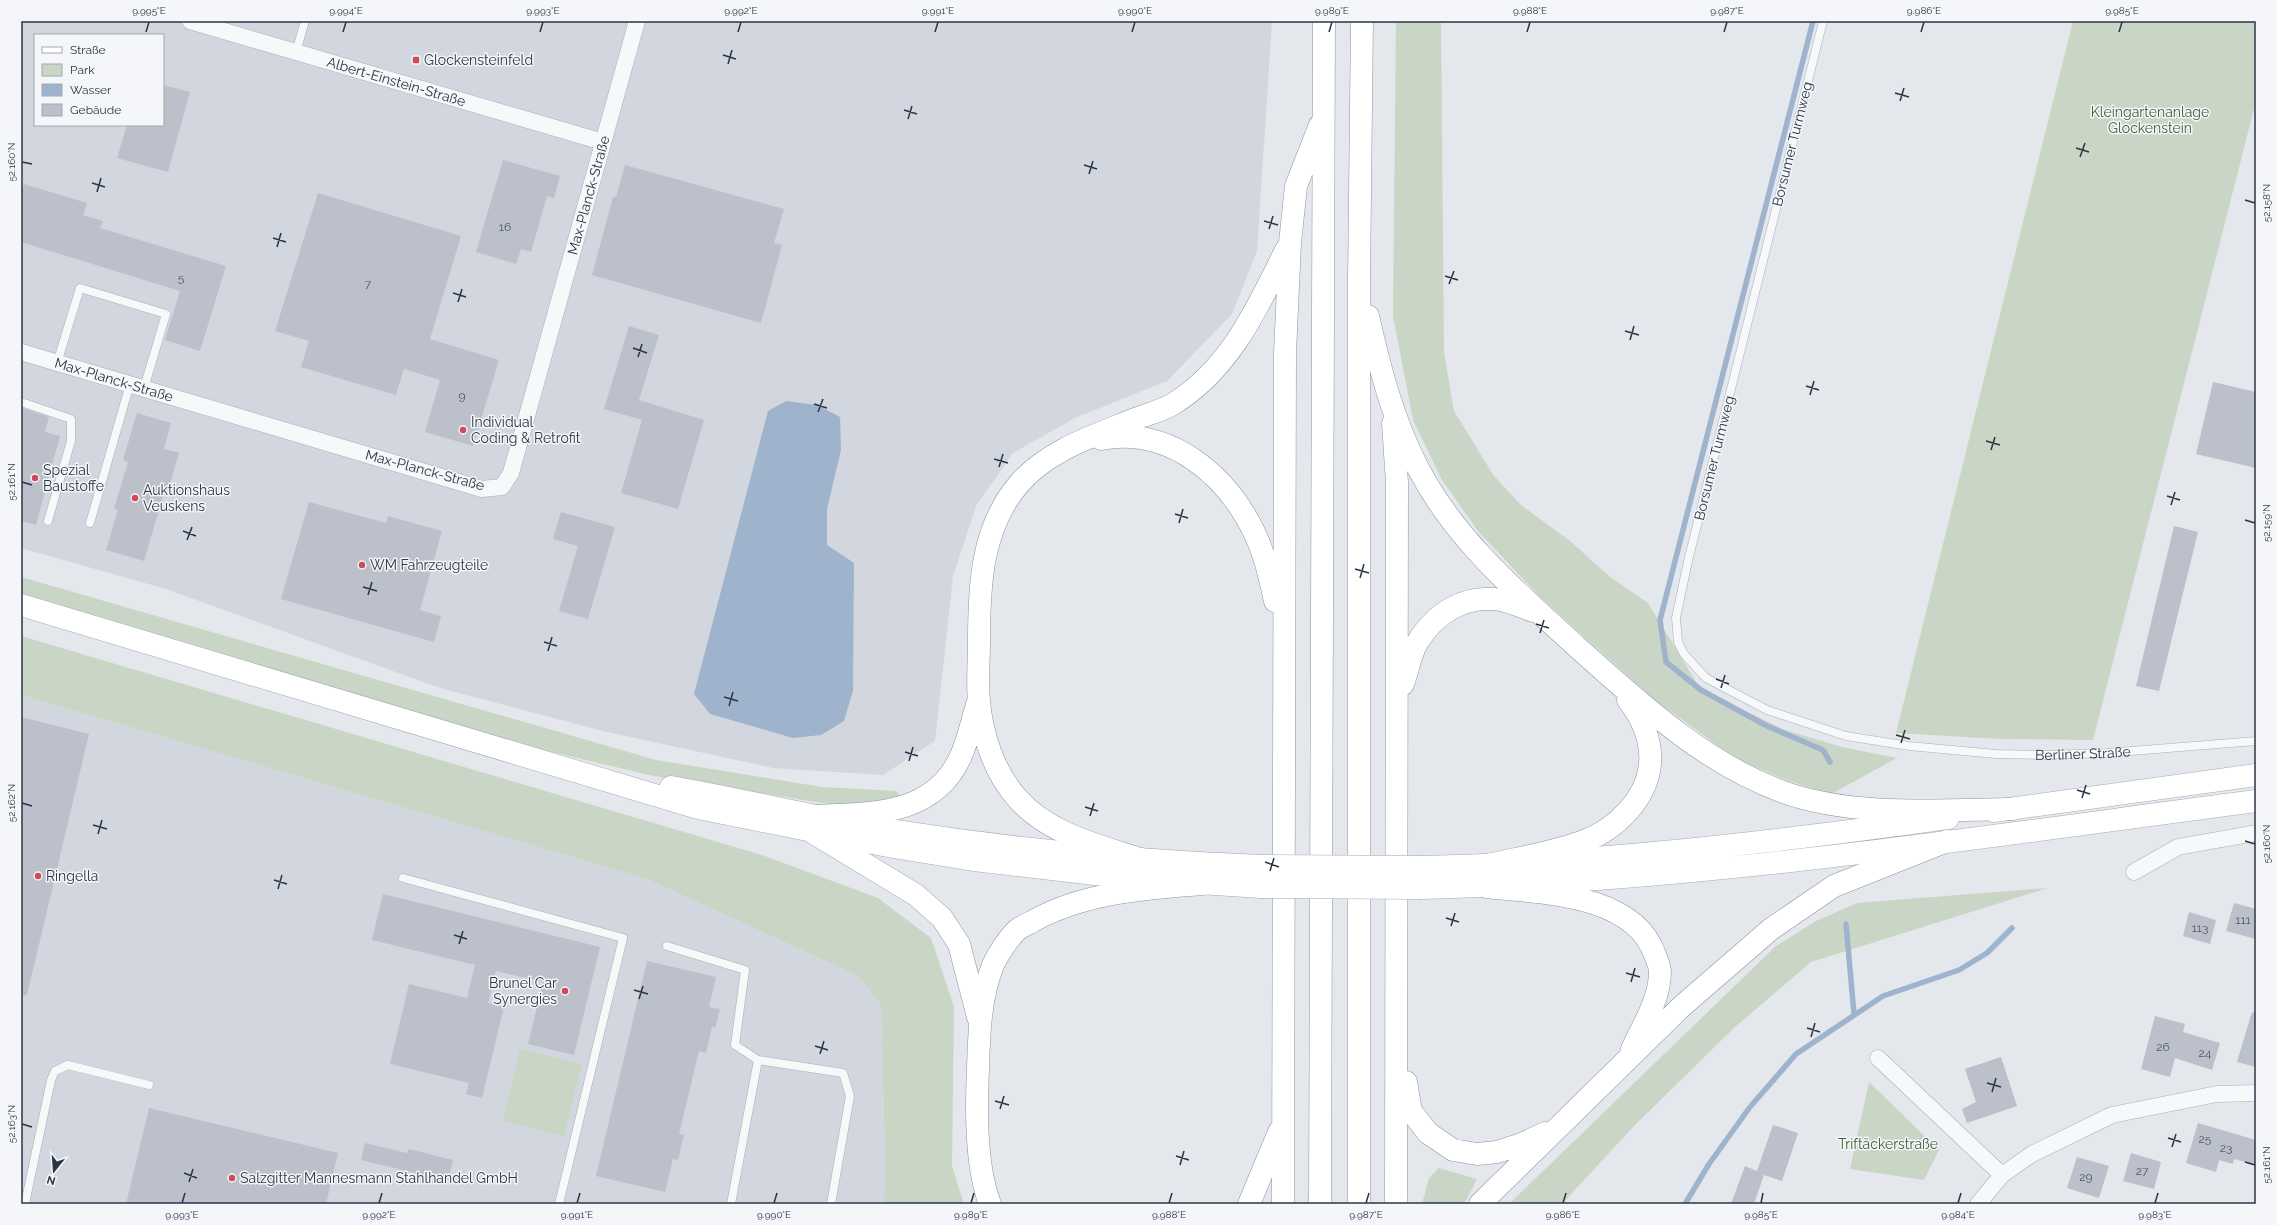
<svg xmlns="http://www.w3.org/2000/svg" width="2277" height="1225" font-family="Raleway,sans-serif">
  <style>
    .built { fill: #d2d6de; fill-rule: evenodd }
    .green { fill: #c9d6c5 }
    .water { fill: #9fb4cc }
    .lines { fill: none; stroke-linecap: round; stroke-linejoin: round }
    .stream { stroke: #9fb4cc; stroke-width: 5.5 }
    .building { fill: #bbc0ca }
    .service-casing { stroke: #a9aeb7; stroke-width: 9 }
    .minor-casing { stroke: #a9aeb7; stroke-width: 17 }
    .primary-casing { stroke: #a3abb8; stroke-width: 23 }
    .motorway-casing { stroke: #8b94a3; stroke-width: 23 }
    .service { stroke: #f7f8fa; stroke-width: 8 }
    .minor { stroke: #f7f8fa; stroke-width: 16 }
    .primary { stroke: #fff; stroke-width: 22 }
    .motorway { stroke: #fff; stroke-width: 22 }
    .primary-bridge-casing { stroke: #a3abb8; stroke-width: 23; stroke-linecap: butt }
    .primary-bridge { stroke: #fff; stroke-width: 22 }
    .ticks { fill: none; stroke: #2b3445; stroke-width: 1.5 }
    .poi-dot { fill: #d1495b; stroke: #f4f6f9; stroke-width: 1.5 }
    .labels { text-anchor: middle; stroke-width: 3; stroke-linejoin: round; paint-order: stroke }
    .number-label { font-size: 12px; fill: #4f5766 }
    .poi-label { font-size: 14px; fill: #2b3445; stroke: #f4f6f9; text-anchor: start }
    .street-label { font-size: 14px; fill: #2b3445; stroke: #f4f6f9 }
    .park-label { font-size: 14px; fill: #3f6138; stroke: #f4f6f9 }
    .neatline { fill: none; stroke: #2b3445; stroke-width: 1.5 }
    .ticks-label { font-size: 10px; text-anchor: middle; fill: #2b3445 }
  </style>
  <rect width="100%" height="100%" fill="#e4e7ec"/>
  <path class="built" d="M 21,21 L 1272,21 L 1257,251 L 1232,314 L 1167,381 L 1075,418 L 1013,453 L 976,506 L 953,576 L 935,741 L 883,775 L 773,768 L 603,731 L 440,688 L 166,589 L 21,548 ZM 35,35 L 163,35 L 163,125 L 35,125 Z
    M 21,695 L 647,879 L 858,976 L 881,1005 L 885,1163 L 884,1204 L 21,1204 Z"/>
  <path class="green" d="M 1396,21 L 1441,21 L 1444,352 L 1454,411 L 1494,476 L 1521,505 L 1570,541 L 1610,577 L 1648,603 L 1701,690 L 1785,730 L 1842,747 L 1897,758 L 1831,794 L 1789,781 L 1736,759 L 1655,700 L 1542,599 L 1478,531 L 1442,480 L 1413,420 L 1393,316 Z
    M 2073,21 L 2256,21 L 2256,101 L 2093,740 L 2000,739 L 1896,733 Z
    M 21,577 L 656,760 L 822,787 L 896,791 L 902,798 L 841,806 L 654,776 L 539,749 L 21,596 Z
    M 21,636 L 762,855 L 878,898 L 931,938 L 954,1007 L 952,1166 L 964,1204 L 884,1204 L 885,1163 L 881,1005 L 858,976 L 647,879 L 21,695 Z
    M 2048,888 L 1811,962 L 1736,1026 L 1633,1127 L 1562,1204 L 1509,1204 L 1776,946 L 1816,921 L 1857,903 Z
    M 520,1049 L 582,1064 L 564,1136 L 503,1121 Z
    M 1869,1082 L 1939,1150 L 1924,1180 L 1850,1169 Z
    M 1439,1168 L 1477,1179 L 1464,1204 L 1422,1204 L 1429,1178 Z"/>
  <path class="water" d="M 786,401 L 817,405 L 840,417 L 841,450 L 827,509 L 827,545 L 854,563 L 853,691 L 844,721 L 821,735 L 793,738 L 710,714 L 694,694 L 768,411 Z"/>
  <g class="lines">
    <path class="stream" d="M 1813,21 L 1660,620 L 1666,662 L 1701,690 L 1767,726 L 1823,750 L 1830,762
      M 1846,924 L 1854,1014
      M 1685,1204 L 1709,1164 L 1750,1107 L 1796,1054 L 1883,996 L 1959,970 L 1987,953 L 2012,928"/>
  </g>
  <path class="building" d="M 163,85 L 190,92 L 168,172 L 117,158 L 127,125 L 163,125 Z
    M 503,160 L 560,176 L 554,198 L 547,196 L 531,252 L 521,249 L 516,264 L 476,252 Z
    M 625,165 L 784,209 L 774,243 L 782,245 L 761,323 L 592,275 L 613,197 L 616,197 Z
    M 24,184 L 87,203 L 83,215 L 103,221 L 100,228 L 226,266 L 200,351 L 165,340 L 180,291 L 21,242 L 21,193 Z
    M 318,193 L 461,236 L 430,339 L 499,360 L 473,446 L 425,432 L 440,380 L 404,369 L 396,395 L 301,367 L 309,341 L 275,331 Z
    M 629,326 L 659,335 L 639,400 L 704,420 L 678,509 L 621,493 L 642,420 L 604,409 Z
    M 2213,382 L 2256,392 L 2256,468 L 2196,454 Z
    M 21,408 L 49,417 L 45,432 L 60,436 L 36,525 L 21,521 Z
    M 137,413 L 171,423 L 164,449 L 179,453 L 169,487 L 166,486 L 144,561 L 106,550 L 118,510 L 114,509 L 128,462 L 123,460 Z
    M 309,502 L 386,523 L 388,516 L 442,531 L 420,610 L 441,616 L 434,642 L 281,599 Z
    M 561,512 L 615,527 L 588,619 L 559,611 L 578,546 L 553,539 Z
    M 2174,526 L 2198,532 L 2159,691 L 2136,686 Z
    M 21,717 L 89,734 L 27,995 L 21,995 Z
    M 383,894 L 600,947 L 574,1055 L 528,1044 L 543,982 L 496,971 L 488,1003 L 504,1007 L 482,1098 L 466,1094 L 469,1083 L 390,1064 L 409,984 L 467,998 L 475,965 L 372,940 Z
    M 2234,903 L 2256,909 L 2256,939 L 2226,931 Z
    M 2189,912 L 2216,920 L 2210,944 L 2183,936 Z
    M 647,961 L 716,977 L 709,1007 L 720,1009 L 715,1028 L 712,1027 L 706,1053 L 699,1051 L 679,1134 L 684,1135 L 678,1160 L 673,1159 L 665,1192 L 596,1176 Z
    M 2252,1012 L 2256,1013 L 2256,1067 L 2237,1062 Z
    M 2155,1016 L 2185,1024 L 2183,1032 L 2220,1043 L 2212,1070 L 2175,1058 L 2170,1077 L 2141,1069 Z
    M 2001,1057 L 2017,1106 L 1967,1123 L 1962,1109 L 1976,1102 L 1965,1069 Z
    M 149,1108 L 338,1153 L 326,1204 L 126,1204 Z
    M 2198,1123 L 2256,1140 L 2256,1165 L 2234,1159 L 2233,1164 L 2219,1160 L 2216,1172 L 2186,1163 Z
    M 1773,1125 L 1798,1133 L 1782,1181 L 1764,1175 L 1754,1204 L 1731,1204 L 1745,1166 L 1757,1171 Z
    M 365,1143 L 407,1153 L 409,1149 L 453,1160 L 448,1181 L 361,1160 Z
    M 2131,1153 L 2161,1162 L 2154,1189 L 2123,1181 Z
    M 2077,1157 L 2109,1166 L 2099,1198 L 2067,1188 Z"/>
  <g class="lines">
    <g class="service-casing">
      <g id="service">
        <path id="s1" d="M 1823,21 L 1688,561 L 1676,618 L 1678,642 L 1684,654 L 1706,678 L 1767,710 L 1846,736 L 1909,746 L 1996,754 L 2046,755 L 2106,753 L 2256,741"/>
        <path d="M 296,52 L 305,21"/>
        <path d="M 57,363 L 80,288 L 166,314 L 144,388"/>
        <path d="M 21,402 L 71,419 L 71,441 L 48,521"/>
        <path d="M 90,523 L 130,384"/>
        <path d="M 403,878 L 623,938 L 559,1204"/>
        <path d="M 667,946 L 745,970 L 735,1045 L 758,1060"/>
        <path d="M 25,1204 L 51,1080 L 55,1071 L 68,1065 L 149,1085"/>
        <path d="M 731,1204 L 758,1060 L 843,1073 L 850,1096 L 831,1204"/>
      </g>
    </g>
    <g class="minor-casing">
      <g id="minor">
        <path id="s2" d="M 190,21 L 603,142"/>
        <path id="s3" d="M 21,352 L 482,489 L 502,487 L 511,473 L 637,21"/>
        <path d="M 2134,872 L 2178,847 L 2256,833"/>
        <path d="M 1878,1058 L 2002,1175"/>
        <path d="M 1978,1204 L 2002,1175 L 2032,1154 L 2112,1115 L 2217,1094 L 2256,1093"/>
      </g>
    </g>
    <g class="primary-casing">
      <path id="primary" d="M 21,605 L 698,808 L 893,847 L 974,860 L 1139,879 L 1261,887
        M 671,787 C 746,800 821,819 897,831 C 1017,850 1139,861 1261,866
        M 1994,811 L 2256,775
        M 1422,867 C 1598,863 1773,842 1948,818
        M 1421,888 C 1701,881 1979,837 2256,801"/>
    </g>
    <g class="motorway-casing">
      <path id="motorway" d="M 1368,316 C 1380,369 1393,420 1418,468 C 1456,541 1517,592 1577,647 C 1640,703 1702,762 1783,792 C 1853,817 1940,810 2013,809
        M 1393,423 L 1397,483 L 1396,1204
        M 1101,439 C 1170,426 1227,475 1255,534 C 1265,555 1270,578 1275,601
        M 1403,684 C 1408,671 1410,655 1417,643 C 1435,613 1465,594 1501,600 C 1511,602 1522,607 1533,611
        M 815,816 C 870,813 932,817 960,758 C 968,741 972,720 978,702
        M 812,832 L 916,895 L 942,918 L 959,944 L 978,1017
        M 1140,859 C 1097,845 1047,833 1017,798 C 994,772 982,735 979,701 C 977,682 979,661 979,642 C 979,587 981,529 1018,485 C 1047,450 1096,435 1138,418 C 1149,414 1163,410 1173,404 C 1231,368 1257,308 1286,250
        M 1484,866 C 1517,858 1552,853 1584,841 C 1615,830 1647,799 1650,764 C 1652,741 1642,718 1628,700
        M 1487,887 C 1540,893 1634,893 1655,955 C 1657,960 1660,967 1660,972 C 1660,999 1643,1025 1632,1049
        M 1406,1082 L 1411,1111 L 1428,1133 L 1453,1150 L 1477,1154 L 1497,1152 L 1522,1144 L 1545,1133
        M 990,1204 C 976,1168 976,1109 978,1069 C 979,1034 980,998 993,965 C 998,954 1008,939 1017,930 C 1021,927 1028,924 1033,921 C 1083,893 1146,888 1203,884
        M 1249,1204 L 1279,1132
        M 1283,1204 L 1285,353 L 1290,243 L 1296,186 L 1320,125
        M 1320,1204 L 1324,21
        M 1359,1204 L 1359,280 L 1362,21
        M 1480,1204 L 1681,1007 L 1771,929 L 1834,886 L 1947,841"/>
    </g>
    <use href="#service" class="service"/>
    <use href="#minor" class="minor"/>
    <use href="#primary" class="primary"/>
    <use href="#motorway" class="motorway"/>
    <g class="primary-bridge-casing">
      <path id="primary-bridge" d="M 1261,866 L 1422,867
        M 1261,887 L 1421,888"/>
    </g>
    <use href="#primary-bridge" class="primary-bridge"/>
  </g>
  <path class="ticks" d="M 146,32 L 149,22M 343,32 L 346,22M 540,32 L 543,22M 738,32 L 741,22M 935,32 L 938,22M 1132,32 L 1135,22M 1329,32 L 1332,22M 1527,32 L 1530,22M 1724,32 L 1727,22M 1921,32 L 1924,22M 2119,32 L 2122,22M 723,55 L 736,59M 728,64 L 732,50M 1895,93 L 1909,97M 1900,101 L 1904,88M 904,110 L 917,114M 908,119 L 912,106M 2076,148 L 2089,152M 2080,157 L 2085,143M 22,162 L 32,164M 1084,165 L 1097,169M 1089,174 L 1093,161M 92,183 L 105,187M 97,192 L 101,178M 2245,200 L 2255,203M 1264,221 L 1278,225M 1269,229 L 1273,216M 273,238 L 286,242M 277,247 L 281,233M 1445,276 L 1458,280M 1449,284 L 1454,271M 453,293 L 466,297M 458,302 L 462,289M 1625,331 L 1639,335M 1630,340 L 1634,326M 633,348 L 647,353M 638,357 L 642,344M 1806,386 L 1819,390M 1810,395 L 1814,381M 814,404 L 827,408M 818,412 L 823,399M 1986,441 L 2000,445M 1991,450 L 1995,437M 994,459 L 1008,463M 999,467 L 1003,454M 22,482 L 32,485M 2167,496 L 2180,500M 2171,505 L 2175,492M 1175,514 L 1188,518M 2245,520 L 2255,523M 1179,523 L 1183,509M 183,531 L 196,536M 187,540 L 192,527M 1355,569 L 1369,573M 1360,578 L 1364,564M 363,587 L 377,591M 368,595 L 372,582M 1536,624 L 1549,628M 1540,633 L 1544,620M 544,642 L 557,646M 548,651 L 552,637M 1716,679 L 1729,684M 1721,688 L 1725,675M 724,697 L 738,701M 729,706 L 733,692M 1896,735 L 1910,739M 1901,743 L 1905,730M 905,752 L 918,756M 909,761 L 913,747M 2077,790 L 2090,794M 2082,798 L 2086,785M 22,803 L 32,806M 1085,807 L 1098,811M 1090,816 L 1094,803M 93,825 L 107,829M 98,834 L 102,820M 2245,841 L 2255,844M 1265,862 L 1279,867M 1270,871 L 1274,858M 274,880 L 287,884M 278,889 L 282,875M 1446,918 L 1459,922M 1451,926 L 1455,913M 454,935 L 467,939M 459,944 L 463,931M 1626,973 L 1640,977M 1631,982 L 1635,968M 634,990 L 648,994M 639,999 L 643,986M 1807,1028 L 1820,1032M 1811,1037 L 1815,1023M 815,1046 L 828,1050M 820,1054 L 824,1041M 1987,1083 L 2001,1087M 1992,1092 L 1996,1078M 995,1101 L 1009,1105M 1000,1109 L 1004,1096M 22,1124 L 32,1127M 2168,1138 L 2181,1142M 2172,1147 L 2176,1134M 1176,1156 L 1189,1160M 2245,1162 L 2255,1165M 1180,1165 L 1184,1151M 184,1173 L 197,1178M 189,1182 L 193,1169M 182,1203 L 185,1193M 379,1203 L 382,1193M 577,1203 L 580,1193M 774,1203 L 777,1193M 971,1203 L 974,1193M 1169,1203 L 1172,1193M 1366,1203 L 1369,1193M 1563,1203 L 1566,1193M 1761,1203 L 1763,1193M 1958,1203 L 1961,1193M 2155,1203 L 2158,1193"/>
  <g class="poi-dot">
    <rect x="412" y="56" width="8" height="8" rx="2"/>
    <circle cx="463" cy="430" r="4"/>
    <circle cx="35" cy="478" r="4"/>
    <circle cx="135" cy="498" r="4"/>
    <circle cx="362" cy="565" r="4"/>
    <circle cx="38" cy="876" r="4"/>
    <circle cx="565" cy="991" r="4"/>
    <circle cx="232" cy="1178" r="4"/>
  </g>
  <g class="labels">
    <g class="number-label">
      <text x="505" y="231">16</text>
      <text x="181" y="282">5</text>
      <text x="368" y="288">7</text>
      <text x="462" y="400">9</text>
      <text x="2243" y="924">111</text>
      <text x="2200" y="932">113</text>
      <text x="2163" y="1051">26</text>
      <text x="2205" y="1057">24</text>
      <text x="2205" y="1143">25</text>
      <text x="2226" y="1152">23</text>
      <text x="2142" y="1175">27</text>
      <text x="2086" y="1181">29</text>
    </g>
    <g class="poi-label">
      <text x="424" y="65">Glockensteinfeld</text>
      <text x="471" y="427">Individual<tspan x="471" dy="16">Coding &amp; Retrofit</tspan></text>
      <text x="43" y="475">Spezial<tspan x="43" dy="16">Baustoffe</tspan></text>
      <text x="143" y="495">Auktionshaus<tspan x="143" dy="16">Veuskens</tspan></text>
      <text x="370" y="570">WM Fahrzeugteile</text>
      <text x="46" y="881">Ringella</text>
      <text x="557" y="988" text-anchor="end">Brunel Car<tspan x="557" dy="16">Synergies</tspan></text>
      <text x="240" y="1183">Salzgitter Mannesmann Stahlhandel GmbH</text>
    </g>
    <g class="street-label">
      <text dy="5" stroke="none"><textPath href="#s2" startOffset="215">Albert-Einstein-Straße</textPath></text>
      <text transform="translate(1792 144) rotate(-76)" y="5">Borsumer Turmweg</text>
      <text dy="5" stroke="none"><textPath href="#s3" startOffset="806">Max-Planck-Straße</textPath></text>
      <text dy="5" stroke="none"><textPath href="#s3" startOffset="97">Max-Planck-Straße</textPath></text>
      <text transform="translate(1714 458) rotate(-76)" y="5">Borsumer Turmweg</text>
      <text transform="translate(425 470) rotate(15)" y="5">Max-Planck-Straße</text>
      <text dy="5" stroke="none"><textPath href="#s1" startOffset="1075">Berliner Straße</textPath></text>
    </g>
    <g class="park-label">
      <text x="2150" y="117">Kleingartenanlage<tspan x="2150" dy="16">Glockenstein</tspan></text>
      <text x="1888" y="1149">Triftäckerstraße</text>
    </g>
  </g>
  <rect width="2277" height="1225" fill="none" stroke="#f4f6f9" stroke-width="44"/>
  <rect x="34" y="34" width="130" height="92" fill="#f4f6f9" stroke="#a4a8b1"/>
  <rect x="42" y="47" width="20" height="6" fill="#ffffff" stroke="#a4a8b1"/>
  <text x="70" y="54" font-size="12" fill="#2b3445">Straße</text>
  <rect x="42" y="64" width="20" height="12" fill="#c9d6c5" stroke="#a4a8b1"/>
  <text x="70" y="74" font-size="12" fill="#2b3445">Park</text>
  <rect x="42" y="84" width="20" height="12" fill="#9fb4cc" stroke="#a4a8b1"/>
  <text x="70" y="94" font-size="12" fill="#2b3445">Wasser</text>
  <rect x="42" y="104" width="20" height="12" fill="#bbc0ca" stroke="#a4a8b1"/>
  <text x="70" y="114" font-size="12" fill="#2b3445">Gebäude</text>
  <g transform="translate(54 1171) rotate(197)" stroke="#f4f6f9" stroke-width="3" paint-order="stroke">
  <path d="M0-3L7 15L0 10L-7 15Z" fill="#2b3445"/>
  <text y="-6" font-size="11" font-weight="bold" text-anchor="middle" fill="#2b3445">N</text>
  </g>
  <rect x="22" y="22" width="2233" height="1181" class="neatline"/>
  <g class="ticks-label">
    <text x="149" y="14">9.995°E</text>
    <text x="346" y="14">9.994°E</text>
    <text x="543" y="14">9.993°E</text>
    <text x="741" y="14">9.992°E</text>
    <text x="938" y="14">9.991°E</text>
    <text x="1135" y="14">9.990°E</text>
    <text x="1332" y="14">9.989°E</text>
    <text x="1530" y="14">9.988°E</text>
    <text x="1727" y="14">9.987°E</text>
    <text x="1924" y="14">9.986°E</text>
    <text x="2122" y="14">9.985°E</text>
    <text transform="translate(11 162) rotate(-90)" y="4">52.160°N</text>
    <text transform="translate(2266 203) rotate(-90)" y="4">52.158°N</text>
    <text transform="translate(11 482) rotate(-90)" y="4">52.161°N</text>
    <text transform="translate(2266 523) rotate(-90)" y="4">52.159°N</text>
    <text transform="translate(11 803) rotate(-90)" y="4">52.162°N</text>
    <text transform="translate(2266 844) rotate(-90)" y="4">52.160°N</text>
    <text transform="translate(11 1124) rotate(-90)" y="4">52.163°N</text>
    <text transform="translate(2266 1165) rotate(-90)" y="4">52.161°N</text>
    <text x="182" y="1218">9.993°E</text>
    <text x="379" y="1218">9.992°E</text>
    <text x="577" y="1218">9.991°E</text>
    <text x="774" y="1218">9.990°E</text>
    <text x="971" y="1218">9.989°E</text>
    <text x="1169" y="1218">9.988°E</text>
    <text x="1366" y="1218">9.987°E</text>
    <text x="1563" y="1218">9.986°E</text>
    <text x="1761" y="1218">9.985°E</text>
    <text x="1958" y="1218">9.984°E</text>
    <text x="2155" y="1218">9.983°E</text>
  </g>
</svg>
